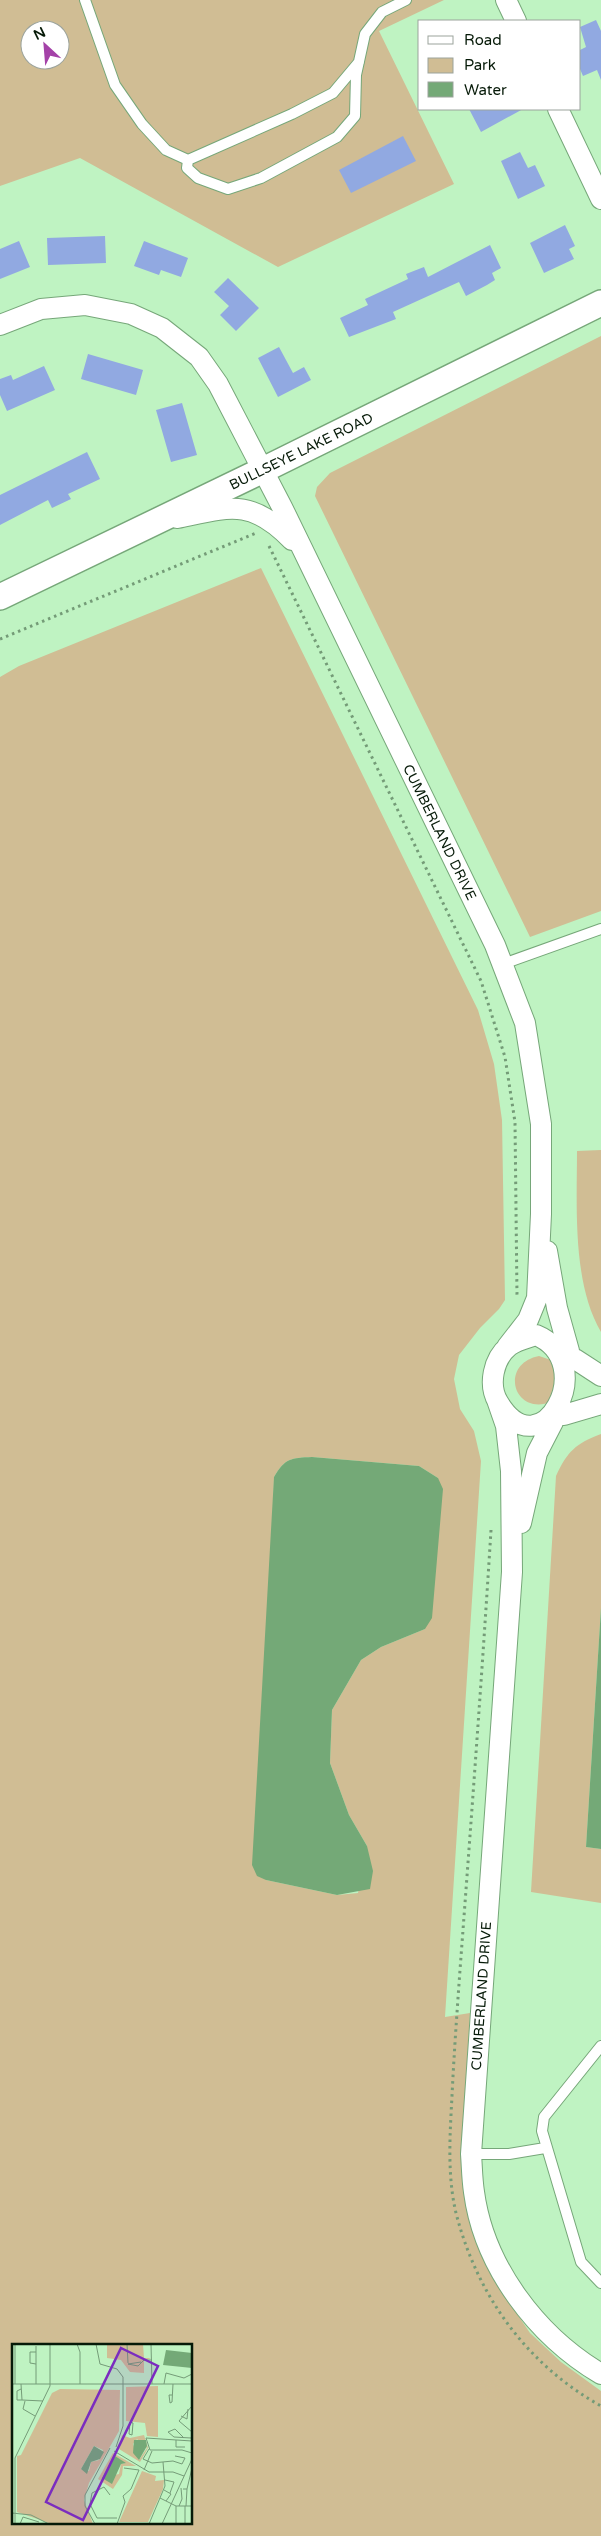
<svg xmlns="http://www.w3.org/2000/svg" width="601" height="2536" font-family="'Varela Round',sans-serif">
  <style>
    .green { fill: #d0bd94; fill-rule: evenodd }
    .water { fill: #74a977 }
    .building { fill: #91a9e1 }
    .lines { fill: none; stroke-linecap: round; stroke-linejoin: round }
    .service-casing { stroke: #76a779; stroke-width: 12 }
    .minor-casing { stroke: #76a779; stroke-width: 22 }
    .tertiary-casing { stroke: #76a779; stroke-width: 28 }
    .path { stroke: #749b77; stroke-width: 3; stroke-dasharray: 2.5 4; stroke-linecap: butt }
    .service { stroke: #fff; stroke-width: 10 }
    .minor { stroke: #fff; stroke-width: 20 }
    .tertiary { stroke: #fff; stroke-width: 25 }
    .labels { text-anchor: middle; stroke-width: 5; stroke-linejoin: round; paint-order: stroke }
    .street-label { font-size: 14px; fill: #061a08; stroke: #fff }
    .inset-road { fill: none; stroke: #759c78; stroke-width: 1 }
    .view { fill: #7b2cbf; fill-opacity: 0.15; stroke: #7b2cbf; stroke-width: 2.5 }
    .inset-edge { fill: none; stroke: #061a08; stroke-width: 2.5 }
  </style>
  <rect width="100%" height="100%" fill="#bff3c2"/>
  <path class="green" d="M 0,0 L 444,0 L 379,31 L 454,184 L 278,267 L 80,158 L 0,186 ZM 30,30 L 60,30 L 60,60 L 30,60 Z
    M 601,336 L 601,911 L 530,937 L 315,496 L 317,487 L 330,473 Z
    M 261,568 L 478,1010 L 494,1064 L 502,1120 L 505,1300 L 499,1309 L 480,1328 L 459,1355 L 454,1379 L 460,1409 L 474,1431 L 481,1461 L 445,2017 L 470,2013 L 462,2153 L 503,2293 L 530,2333 L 561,2362 L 601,2391 L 601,2536 L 0,2536 L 0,677 L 19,666 ZM 312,1457 L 419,1466 L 438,1478 L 425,1629 L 381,1647 L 361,1660 L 332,1710 L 330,1763 L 349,1815 L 367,1846 L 358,1893 L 337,1895 L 266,1880 L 274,1477 C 285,1458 291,1458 312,1457 ZM 14,2345 L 191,2345 L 191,2522 L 14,2522 Z
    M 601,1150 L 601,1332 C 572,1282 577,1207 577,1151 Z
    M 539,1356 L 554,1361 L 560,1367 L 551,1402 C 513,1416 499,1364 539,1356 Z
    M 601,1434 L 601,1608 L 586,1847 L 601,1849 L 601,1903 L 531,1892 L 556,1476 C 567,1452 576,1443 601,1434 Z"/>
  <path class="water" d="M 312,1457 L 419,1466 L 438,1478 L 443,1489 L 432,1618 L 425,1629 L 381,1647 L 361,1660 L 332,1710 L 330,1763 L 349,1815 L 367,1846 L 373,1871 L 370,1889 L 337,1895 L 266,1880 L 257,1876 L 252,1865 L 274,1477 C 285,1458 291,1458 312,1457 Z
    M 601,1608 L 601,1849 L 586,1847 Z"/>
  <path class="building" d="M 596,20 L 601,31 L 601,80 L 597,70 L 583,76 L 580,69 L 580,50 L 586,47 L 580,27 Z
    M 469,109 L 523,109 L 481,132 Z
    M 403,136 L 416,161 L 351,193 L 339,170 Z
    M 520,152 L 528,168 L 535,165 L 545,186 L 518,199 L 501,161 Z
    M 565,225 L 575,246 L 569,249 L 574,259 L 544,273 L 530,243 Z
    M 105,236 L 106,263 L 48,265 L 47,238 Z
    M 19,241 L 30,267 L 0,279 L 0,249 Z
    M 144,241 L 188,258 L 181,277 L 161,270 L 159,275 L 134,266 Z
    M 490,245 L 501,268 L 492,273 L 495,280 L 487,285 L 466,296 L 459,282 L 393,312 L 396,319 L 349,337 L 340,318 L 368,305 L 365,299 L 408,279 L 406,274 L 424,267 L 428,277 Z
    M 228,278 L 259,308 L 236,331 L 220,315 L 229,306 L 214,292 Z
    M 279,347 L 293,373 L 304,367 L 311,380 L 278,397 L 258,358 Z
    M 88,354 L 143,370 L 136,395 L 81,379 Z
    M 44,366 L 55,390 L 7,411 L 0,395 L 0,379 L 11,375 L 13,380 Z
    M 182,403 L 197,455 L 171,462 L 156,410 Z
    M 87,452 L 100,479 L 68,494 L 71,499 L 52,508 L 48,500 L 0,525 L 0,495 Z"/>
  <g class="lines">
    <g class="service-casing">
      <path id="service" d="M 85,0 L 115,85 L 142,124 L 166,150 L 188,160
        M 359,62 L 333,93 L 292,114 L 188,160 L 187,168 L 198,178 L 228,189 L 261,178 L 337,137 L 355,116 L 356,75 L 365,34 L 382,12 L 406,0
        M 503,964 L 601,929
        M 601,2046 L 544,2117 L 542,2131 L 581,2262 L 601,2283
        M 471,2154 L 509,2154 L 545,2148"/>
    </g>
    <g class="minor-casing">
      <path id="minor" d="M 506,0 L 516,21
        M 558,109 L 601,199
        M 0,325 L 41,309 L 85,305 L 131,314 L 162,328 L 199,357 L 218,384 L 282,507 L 495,945 L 525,1023 L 541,1124 L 541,1214 L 537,1298 L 528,1320 L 507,1347
        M 177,518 C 230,507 251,498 292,540
        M 547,1251 L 557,1308 L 569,1351
        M 536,1335 C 601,1362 541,1474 498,1402 C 488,1385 493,1359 509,1346 C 517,1340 527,1338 536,1335 Z
        M 575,1359 L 601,1376
        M 497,1400 L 506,1426 L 511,1471 L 512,1572 L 471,2154 C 472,2167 472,2179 474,2192 C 484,2267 537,2336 601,2374
        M 564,1415 L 601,1404
        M 521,1523 L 537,1453 L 553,1422"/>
    </g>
    <g class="tertiary-casing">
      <path id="tertiary" d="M 0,597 L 263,470 L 601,303"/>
    </g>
    <path class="path" d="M 269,546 L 481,981 L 505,1057 L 515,1122 L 517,1296
      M 0,639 L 256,533
      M 491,1530 C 482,1676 471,1823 460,1970 C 457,2012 454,2054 452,2096 C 450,2134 447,2175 456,2213 C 477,2295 526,2364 601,2406"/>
    <use href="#service" class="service"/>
    <use href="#minor" class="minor"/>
    <use href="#tertiary" class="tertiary"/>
  </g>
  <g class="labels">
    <g class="street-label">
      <text transform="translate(301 451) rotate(-26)" y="5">BULLSEYE LAKE ROAD</text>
      <text transform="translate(440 832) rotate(64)" y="5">CUMBERLAND DRIVE</text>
      <text transform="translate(481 1996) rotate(-86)" y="5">CUMBERLAND DRIVE</text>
    </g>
  </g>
  <g transform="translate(12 2344)">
    <rect width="180" height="180" fill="#bff3c2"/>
    <path d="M 95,0 L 131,0 L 132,14 L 139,14 L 132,17 L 132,29 L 118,28 L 109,16 L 95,14 ZM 146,42 L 146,93 L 135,92 L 133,79 L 114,77 L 114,43 ZM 48,45 L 108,46 L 107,87 L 77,139 L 72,156 L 81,180 L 40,180 L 5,168 L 5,112 L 9,111 L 40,49 ZM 82,102 L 91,106 L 87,116 L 79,118 L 77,127 L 69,125 ZM 110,91 L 118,94 L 132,91 L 136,104 L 128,118 L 107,105 ZM 125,95 L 135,104 L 127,116 L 121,100 ZM 101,109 L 124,122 L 111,122 L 110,131 L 101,145 L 86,135 ZM 103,112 L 113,119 L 109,120 L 107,130 L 90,134 ZM 130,127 L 144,132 L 143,137 L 152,136 L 151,145 L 136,178 L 107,178 Z" fill="#d0bd94" fill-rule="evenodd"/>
    <path d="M 154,6 L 180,9 L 180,24 L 151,21 ZM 122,96 L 134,96 L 135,102 L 127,116 L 121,109 ZM 82,102 L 92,108 L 88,115 L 79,118 L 75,130 L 69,125 ZM 103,112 L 114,119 L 109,120 L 100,140 L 90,134 Z" fill="#74a977"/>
    <path class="inset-road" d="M 3,0 L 3,40M 65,0 L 68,8 L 68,40M 84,0 L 88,20 L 105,25 L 111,33 L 111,82 L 104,103M 115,0 L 116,19M 139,0 L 140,40M 129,18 L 116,20 L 126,22 L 132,16 L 140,16M 24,20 L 18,19 L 18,8 L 24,8M 0,40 L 180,40M 9,40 L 10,56 L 31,57M 24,40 L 24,2M 152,40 L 154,29 L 172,34 L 180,30M 9,45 L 5,47 L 5,56 L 10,56M 160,51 L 157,51 L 158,59 L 160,58 L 161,40M 13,57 L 11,65 L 23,72M 180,62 L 167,77 L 180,88M 169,72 L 175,75 L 176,65M 118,78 L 121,79 L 120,91 L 117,90 ZM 172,94 L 163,85 L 156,88 L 162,93 L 179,94 L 180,93M 164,96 L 164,103 L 173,103M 180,97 L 134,94 L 138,106 L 170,106 L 180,109M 137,105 L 131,115 L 140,119 L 161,117 L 170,120 L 173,114 L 163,112M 102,107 L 137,128 L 161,128 L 172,132M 132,126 L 140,107M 153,136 L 162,138 L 158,149M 171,145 L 175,145 L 180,124M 152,146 L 159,150 L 154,157M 98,151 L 92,143 L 80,149 L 78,160 L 85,174 L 105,174M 148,154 L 164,162 L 180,162M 164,162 L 164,180M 167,162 L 170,155 L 169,144M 173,162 L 173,180M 174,162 L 175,145M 0,169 L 19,171 L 37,180M 3,180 L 3,114 L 38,42 L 38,0M 8,180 L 11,173 L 27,178M 83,180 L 73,162 L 73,151 L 98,104M 105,180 L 113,158 L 111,152 L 119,145 L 127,126 L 112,124M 137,180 L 153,142 L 151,118M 150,180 L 180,115"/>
    <path class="view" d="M 109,4 L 146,22 L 71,176 L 34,158 Z"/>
    <rect width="180" height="180" class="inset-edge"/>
  </g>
  <rect x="418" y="20" width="162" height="90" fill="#ffffff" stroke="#9ba39c"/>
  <rect x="428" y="36" width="25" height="8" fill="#ffffff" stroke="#9ba39c"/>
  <text x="464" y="45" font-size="15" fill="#061a08">Road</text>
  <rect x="428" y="58" width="25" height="15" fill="#d0bd94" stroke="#9ba39c"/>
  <text x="464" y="70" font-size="15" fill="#061a08">Park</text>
  <rect x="428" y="82" width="25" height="15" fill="#74a977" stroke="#9ba39c"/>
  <text x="464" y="95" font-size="15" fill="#061a08">Water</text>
  <g transform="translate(45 45) rotate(334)"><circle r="24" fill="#ffffff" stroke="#9ba39c"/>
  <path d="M0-4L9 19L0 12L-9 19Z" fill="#a442a8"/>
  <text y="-8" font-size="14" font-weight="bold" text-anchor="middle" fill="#061a08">N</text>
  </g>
</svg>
